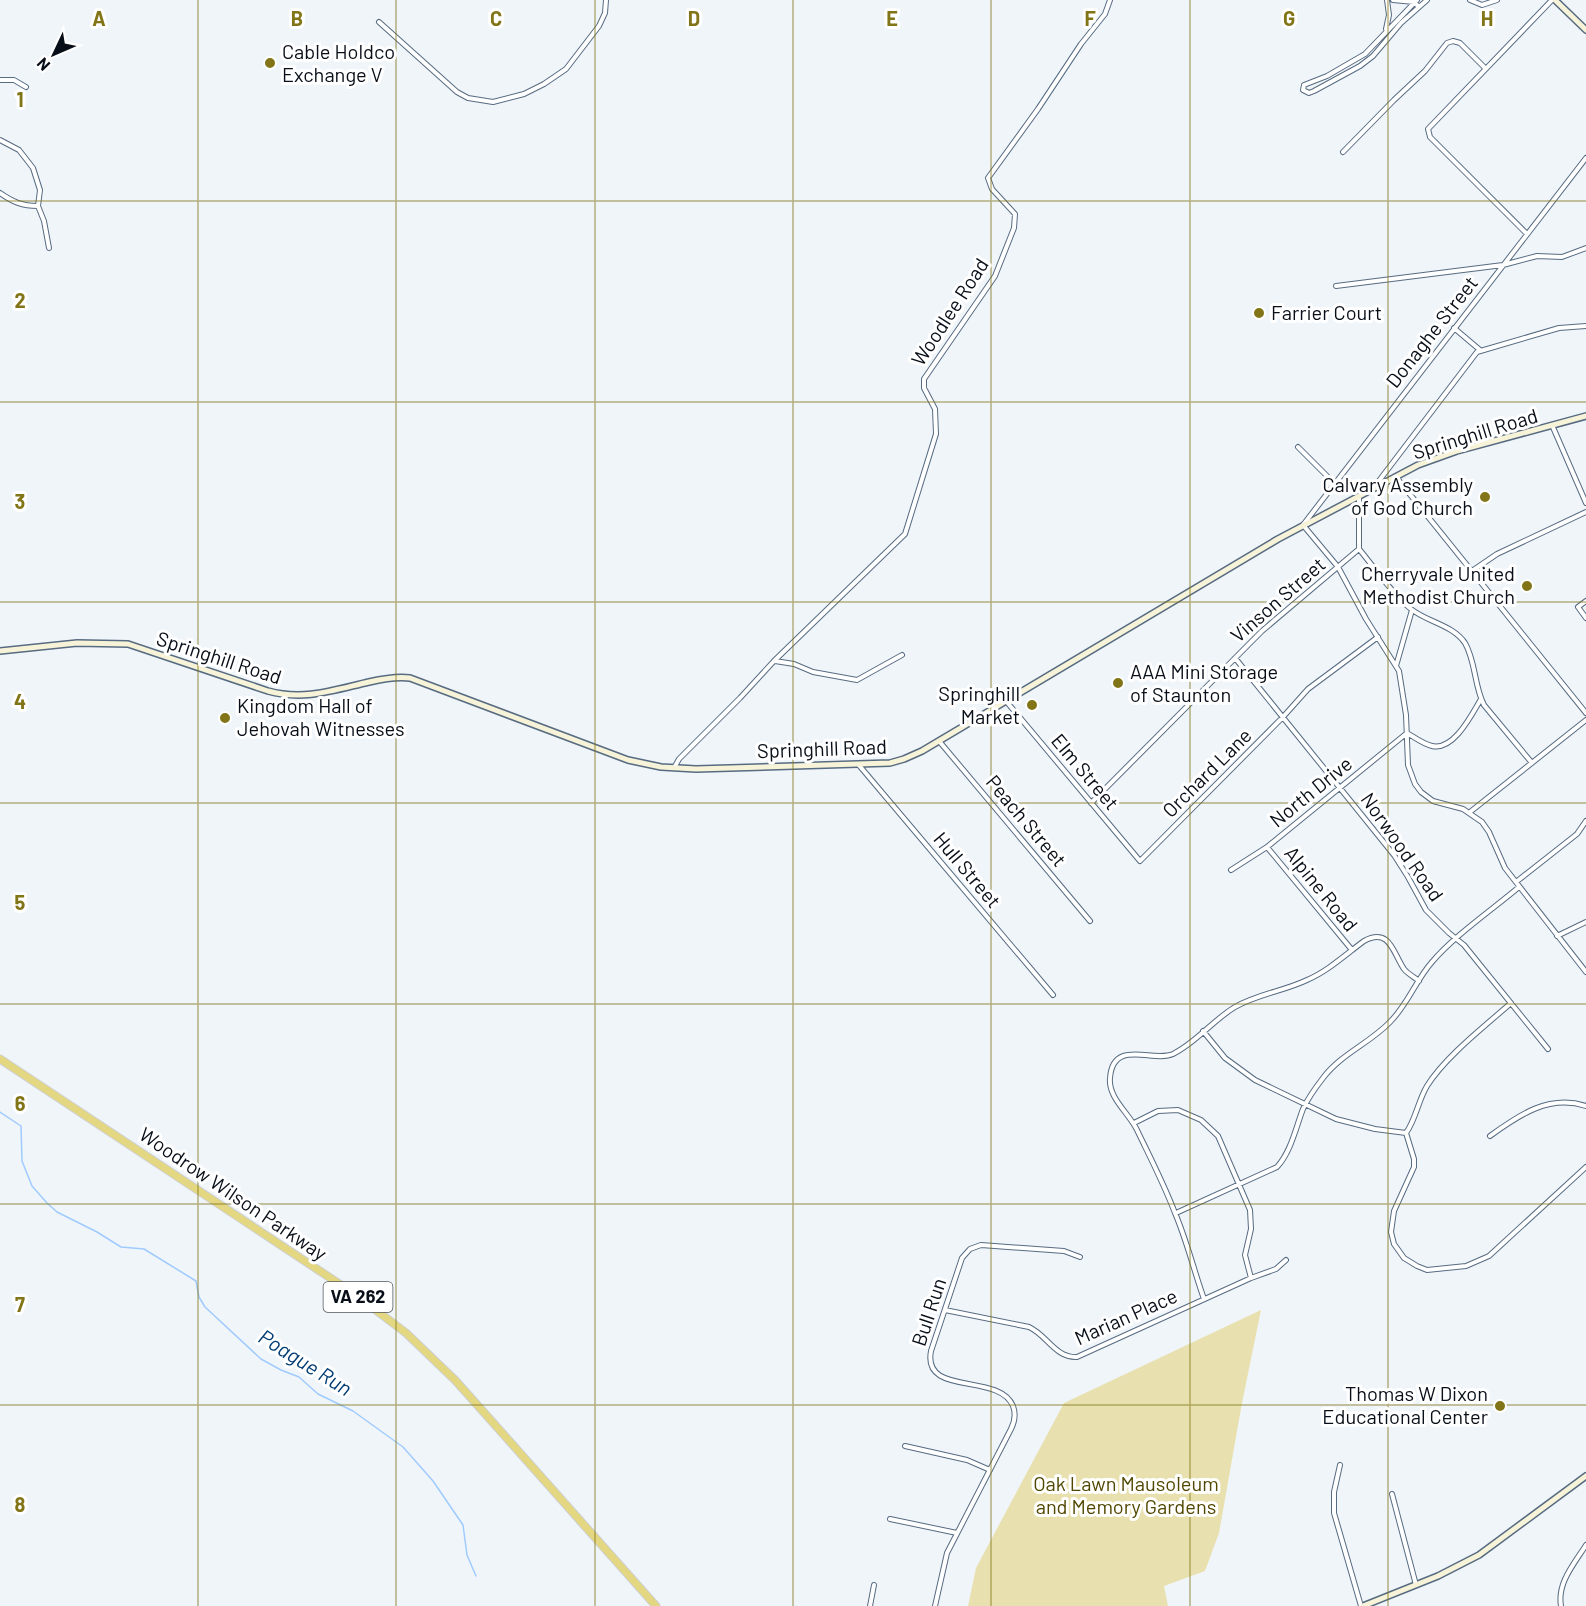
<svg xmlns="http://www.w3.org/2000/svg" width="1586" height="1606" font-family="Barlow,sans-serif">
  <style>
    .green { fill: #e8e0af }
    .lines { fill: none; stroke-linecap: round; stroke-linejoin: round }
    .stream { stroke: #a0cbfe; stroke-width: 1.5 }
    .street-casing { stroke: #576b81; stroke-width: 6 }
    .secondary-casing { stroke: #576b81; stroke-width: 8 }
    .highway-casing { stroke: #cecfd1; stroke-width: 9 }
    .street { stroke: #fff; stroke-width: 4 }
    .secondary { stroke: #f7f3d9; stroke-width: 5 }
    .highway { stroke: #e4d781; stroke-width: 7 }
    .grid { fill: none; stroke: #827517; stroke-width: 1.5; stroke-opacity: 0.55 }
    .poi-dot { fill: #827517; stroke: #fff; stroke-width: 2 }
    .labels { text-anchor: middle; stroke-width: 6; stroke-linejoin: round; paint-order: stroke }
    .shield { fill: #fff; stroke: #52575d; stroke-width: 1.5 }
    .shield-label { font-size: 18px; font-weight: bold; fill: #080f18 }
    .poi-label { font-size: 20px; fill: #080f18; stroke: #fff; text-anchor: start }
    .street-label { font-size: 20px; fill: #080f18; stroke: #fff }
    .park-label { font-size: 20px; fill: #514701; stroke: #fff }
    .water-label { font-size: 21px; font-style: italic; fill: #013c73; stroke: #fff }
    .grid-label { font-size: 20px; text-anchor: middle; font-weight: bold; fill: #827517; stroke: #fff; stroke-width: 6; stroke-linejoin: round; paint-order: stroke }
  </style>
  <rect width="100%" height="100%" fill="#f0f5fa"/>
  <path class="green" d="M 1261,1310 L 1242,1403 L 1219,1533 L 1205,1571 L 1164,1586 L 1168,1606 L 968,1606 L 976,1568 L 1064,1403 Z"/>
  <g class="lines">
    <path class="stream" d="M 0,1112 L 21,1126 L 22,1161 L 32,1186 L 47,1203 L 57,1212 L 97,1232 L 121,1247 L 144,1249 L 196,1281 L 199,1297 L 205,1307 L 261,1359 L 281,1370 L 299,1377 L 318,1394 L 353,1411 L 403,1447 L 433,1481 L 463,1525 L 467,1555 L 476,1576"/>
    <g class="street-casing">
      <path id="street" d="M 1393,0 L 1414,2 L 1419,7
        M 1417,0 L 1365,54 L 1327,76 L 1304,85 L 1303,90 L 1309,93 L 1314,91 L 1360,66 L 1373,56 L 1401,23 L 1427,0
        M 1470,0 L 1482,5 L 1497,0
        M 379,22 L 457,92 L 468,98 L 493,102 L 524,94 L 544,84 L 566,69 L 599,26 L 605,13 L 606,0
        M 1386,29 L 1389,15 L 1387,0
        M 0,80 L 14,80 L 26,87
        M 0,140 L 19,150 L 33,168 L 40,190 L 38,206 L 44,221 L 49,248
        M 1343,152 L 1394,100 L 1425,71 L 1447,43 L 1453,41 L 1460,43 L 1485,68
        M 1586,158 L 1303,525 L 1338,567 L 1366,619 L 1399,671 L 1406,715 L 1408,765 L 1415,784 L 1421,792 L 1433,801 L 1463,809 L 1482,822 L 1489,832 L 1505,868 L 1586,972
        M 0,193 C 13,202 22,206 38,206
        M 1527,234 L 1430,137 L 1428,129 L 1552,0
        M 1336,286 L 1503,265 L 1537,256 L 1562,257 L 1586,248
        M 1454,328 L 1480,350
        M 1552,425 L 1586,503
        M 1298,447 L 1334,483
        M 1396,477 L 1586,713
        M 1375,486 L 1477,352 L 1559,328 L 1586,326
        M 1359,496 L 1359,549 C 1374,567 1393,595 1411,609 C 1427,622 1453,625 1465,643 C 1476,662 1474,686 1484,705 L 1532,763
        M 1472,571 L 1497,554 L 1586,512
        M 1586,601 L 1578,607 L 1586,618
        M 1235,658 L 1394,855 L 1408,877 L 1426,910 L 1449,933 L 1464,945 L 1548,1049
        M 775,661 L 794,664 L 813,672 L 857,680 L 902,655
        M 1396,666 L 1412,610
        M 1006,701 L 1140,861 L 1283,717 L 1308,689 L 1378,637
        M 939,741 L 1090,921
        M 858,764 L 1053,995
        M 674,768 L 679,759 L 740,698 L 774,661 L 905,534 L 936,434 L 935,409 L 924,388 L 924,379 L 995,276 L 1014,228 L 1015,214 L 992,189 L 988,178 L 1038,109 L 1081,44 L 1105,14 L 1110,0
        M 1091,803 L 1262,631 L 1359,549
        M 1470,812 L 1586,720
        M 1267,847 L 1352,950
        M 1231,870 L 1267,847 L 1407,733 C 1414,737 1423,744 1432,746 C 1454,751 1472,714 1481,699
        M 1516,882 L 1577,834 L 1586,821
        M 1557,936 L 1586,922
        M 1203,1031 L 1225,1058 L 1255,1080 L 1336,1119 L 1375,1129 L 1406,1133
        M 1134,1123 L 1158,1111 L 1178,1110 L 1201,1120 L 1218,1136 L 1250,1210 L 1251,1229 L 1245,1255 L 1251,1278
        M 1406,1133 L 1414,1159 L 1414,1167 L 1394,1211 L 1391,1232 L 1394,1244 L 1404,1258 L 1417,1266 L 1427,1270 L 1466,1266 L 1489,1256 L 1586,1167
        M 1406,1133 C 1416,1119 1418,1101 1427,1086 C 1445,1057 1485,1026 1511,1003
        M 1490,1136 C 1519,1115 1549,1094 1586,1106
        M 1176,1213 L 1277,1167 C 1291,1152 1296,1127 1303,1109 C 1308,1098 1316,1087 1323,1078 C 1341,1054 1370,1043 1390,1022 C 1408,1004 1416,980 1432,962 C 1455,935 1492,910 1519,887
        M 1204,1299 C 1194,1271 1187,1241 1175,1213 C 1164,1184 1150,1157 1137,1130 C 1129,1113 1108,1098 1110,1078 C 1113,1038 1153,1063 1173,1054 C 1196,1043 1213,1020 1235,1007 C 1258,994 1284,991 1307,980 C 1328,971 1345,955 1364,941 C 1390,927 1393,953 1404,969 C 1408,974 1414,977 1419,981
        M 945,1310 L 1029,1327 C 1047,1335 1055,1358 1077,1357 L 1251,1278 L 1276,1269 L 1286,1260
        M 905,1446 L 967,1460 L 990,1470
        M 1340,1465 L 1334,1492 L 1334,1513 L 1361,1606
        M 1392,1494 L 1416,1585
        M 890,1519 L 957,1533
        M 870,1606 L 874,1585
        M 935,1606 L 947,1553 L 1011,1429 C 1015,1421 1016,1414 1013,1406 C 999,1372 922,1397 931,1351 L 962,1258 L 970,1249 L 981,1245 L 1064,1251 L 1080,1257
        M 1561,1606 C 1557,1583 1574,1564 1586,1545"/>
    </g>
    <g class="secondary-casing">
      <path id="secondary" d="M 1555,0 L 1586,30
        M 0,651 L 77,643 L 128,644 L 268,691 C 304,701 334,690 369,682 C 382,679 396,676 410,678 L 628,760 L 661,767 L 696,769 L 890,763 L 904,759 L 922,751 L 1278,539 L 1418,465 L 1457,451 L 1586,416
        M 1363,1606 L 1438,1576 L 1479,1555 L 1586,1476"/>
    </g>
    <g class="highway-casing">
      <path id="highway" d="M 0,1059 L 356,1295 L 406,1333 L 455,1380 L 656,1606"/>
    </g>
    <use href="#street" class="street"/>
    <use href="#secondary" class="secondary"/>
    <use href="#highway" class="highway"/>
  </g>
  <path class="grid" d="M 198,0 L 198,1606M 396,0 L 396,1606M 595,0 L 595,1606M 793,0 L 793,1606M 991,0 L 991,1606M 1190,0 L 1190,1606M 1388,0 L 1388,1606M 0,201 L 1586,201M 0,402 L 1586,402M 0,602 L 1586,602M 0,803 L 1586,803M 0,1004 L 1586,1004M 0,1204 L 1586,1204M 0,1405 L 1586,1405"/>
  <g class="poi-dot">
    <circle cx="270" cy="63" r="6"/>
    <circle cx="1259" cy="313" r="6"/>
    <circle cx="1485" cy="497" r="6"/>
    <circle cx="1527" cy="586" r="6"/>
    <circle cx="1118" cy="683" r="6"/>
    <circle cx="1032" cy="705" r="6"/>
    <circle cx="225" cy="718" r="6"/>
    <circle cx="1500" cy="1406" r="6"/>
  </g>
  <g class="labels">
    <rect class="shield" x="323.5" y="1282" width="69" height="30" rx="4.5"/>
    <g class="shield-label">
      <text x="358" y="1303">VA 262</text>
    </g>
    <g class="poi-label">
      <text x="282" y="59">Cable Holdco<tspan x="282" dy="23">Exchange V</tspan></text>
      <text x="1271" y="320">Farrier Court</text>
      <text x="1473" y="492" text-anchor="end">Calvary Assembly<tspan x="1473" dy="23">of God Church</tspan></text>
      <text x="1515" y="581" text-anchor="end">Cherryvale United<tspan x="1515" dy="23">Methodist Church</tspan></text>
      <text x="1130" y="679">AAA Mini Storage<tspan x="1130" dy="23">of Staunton</tspan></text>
      <text x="1020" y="701" text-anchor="end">Springhill<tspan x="1020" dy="23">Market</tspan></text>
      <text x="237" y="713">Kingdom Hall of<tspan x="237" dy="23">Jehovah Witnesses</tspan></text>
      <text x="1488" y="1401" text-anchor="end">Thomas W Dixon<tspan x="1488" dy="23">Educational Center</tspan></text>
    </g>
    <g class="street-label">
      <text transform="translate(950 312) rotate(-57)" y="7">Woodlee Road</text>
      <text transform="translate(1432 332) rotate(-52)" y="7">Donaghe Street</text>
      <text transform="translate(1475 434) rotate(-17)" y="7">Springhill Road</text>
      <text transform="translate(1278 600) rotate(-41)" y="7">Vinson Street</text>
      <text transform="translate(219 658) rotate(18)" y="7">Springhill Road</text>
      <text transform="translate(822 749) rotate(-2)" y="7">Springhill Road</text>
      <text transform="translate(1085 772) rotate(50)" y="7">Elm Street</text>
      <text transform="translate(1207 773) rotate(-45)" y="7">Orchard Lane</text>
      <text transform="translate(1311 792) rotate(-39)" y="7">North Drive</text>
      <text transform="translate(1026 821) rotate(50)" y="7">Peach Street</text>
      <text transform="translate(1402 847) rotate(55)" y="7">Norwood Road</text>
      <text transform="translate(967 870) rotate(50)" y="7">Hull Street</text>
      <text transform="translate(1321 889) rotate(51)" y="7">Alpine Road</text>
      <text transform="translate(233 1194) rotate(34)" y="7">Woodrow Wilson Parkway</text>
      <text transform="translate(929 1312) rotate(-72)" y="7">Bull Run</text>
      <text transform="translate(1126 1317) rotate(-24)" y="7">Marian Place</text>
    </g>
    <g class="park-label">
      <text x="1126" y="1491">Oak Lawn Mausoleum<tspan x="1126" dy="23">and Memory Gardens</tspan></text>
    </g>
    <g class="water-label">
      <text transform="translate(305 1363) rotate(32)" y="7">Poague Run</text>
    </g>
  </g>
  <g class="grid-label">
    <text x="99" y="26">A</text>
    <text x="297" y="26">B</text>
    <text x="496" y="26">C</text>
    <text x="694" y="26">D</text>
    <text x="892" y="26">E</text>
    <text x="1090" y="26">F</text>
    <text x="1289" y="26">G</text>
    <text x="1487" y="26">H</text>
    <text x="20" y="107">1</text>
    <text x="20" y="308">2</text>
    <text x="20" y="509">3</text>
    <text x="20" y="709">4</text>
    <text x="20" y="910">5</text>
    <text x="20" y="1111">6</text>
    <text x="20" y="1312">7</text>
    <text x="20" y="1512">8</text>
  </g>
  <g transform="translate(54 54) rotate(226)" stroke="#ffffff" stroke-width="4.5" paint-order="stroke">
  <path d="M0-4.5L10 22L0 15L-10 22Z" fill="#080f18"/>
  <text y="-9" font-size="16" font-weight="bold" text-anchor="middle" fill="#080f18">N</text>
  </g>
</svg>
